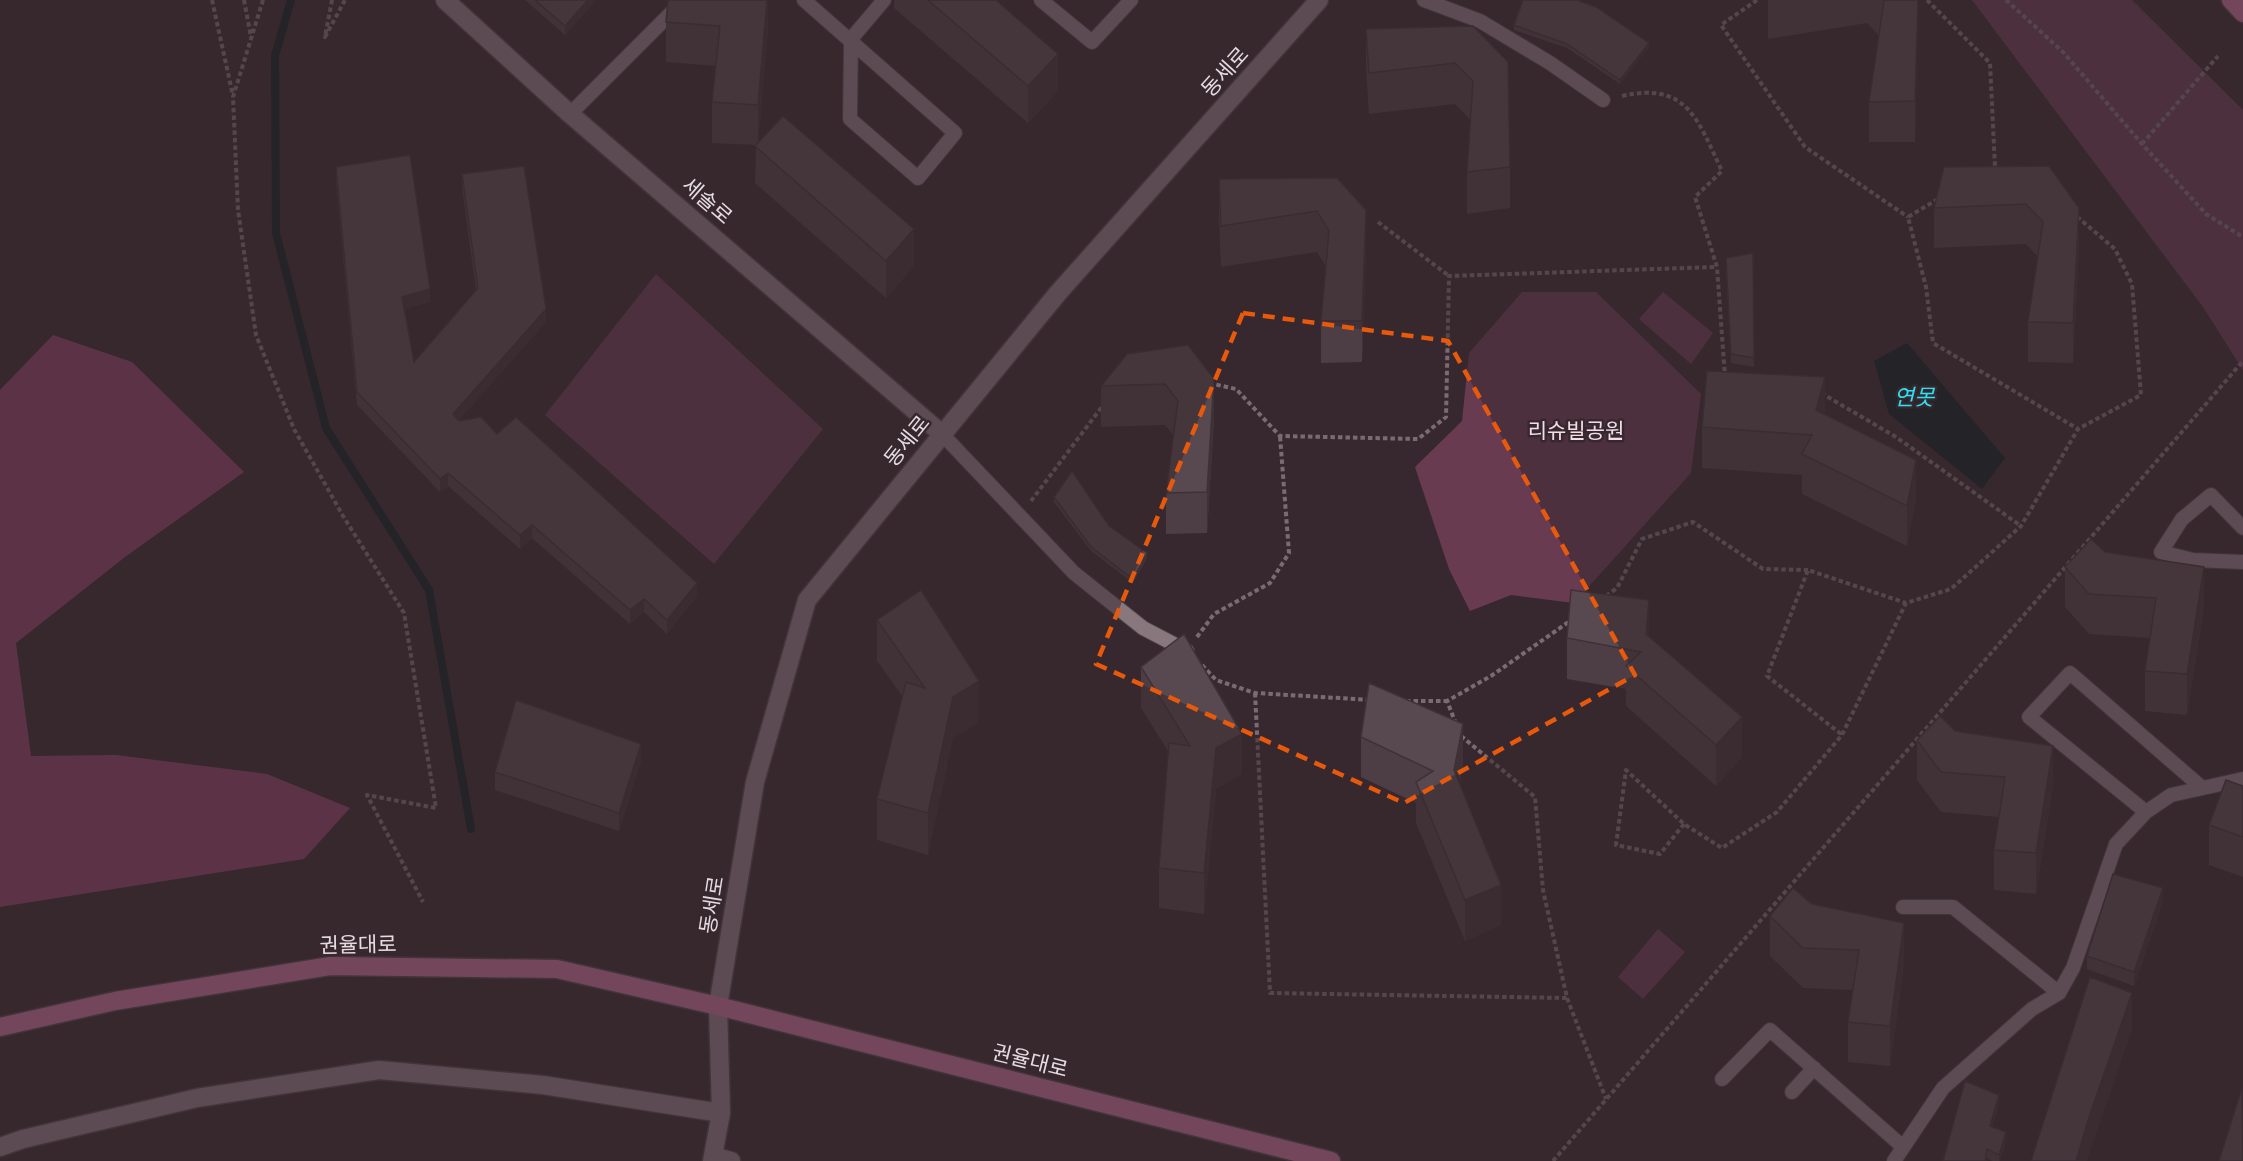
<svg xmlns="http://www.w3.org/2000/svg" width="2243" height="1161" font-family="'Public Sans','Noto Sans KR',sans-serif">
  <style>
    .green { fill: #693b50 }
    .forest { fill: #8a4264 }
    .water { fill: #0f1e20 }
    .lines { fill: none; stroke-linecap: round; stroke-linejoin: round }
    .stream { stroke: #0f1e20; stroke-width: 8 }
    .lane-casing { stroke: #51454b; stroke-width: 16 }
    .street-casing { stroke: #51454b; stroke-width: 21 }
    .secondary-casing { stroke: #51454b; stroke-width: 21 }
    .primary-casing { stroke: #51454b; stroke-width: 21 }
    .path { stroke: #796c71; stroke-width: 4; stroke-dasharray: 4.5 3; stroke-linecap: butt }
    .lane { stroke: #89777e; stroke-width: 14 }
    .street { stroke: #89777e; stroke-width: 18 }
    .secondary { stroke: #89777e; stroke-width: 18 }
    .primary { stroke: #be6b93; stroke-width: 18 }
    .wall { fill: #4c3e44 }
    .shaded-wall { fill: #3e3237 }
    .building { fill: #58484f; stroke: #3e3237; stroke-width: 1.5 }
    .marked { fill: none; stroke: #e8590c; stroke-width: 4.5; stroke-dasharray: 12 8; stroke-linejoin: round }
    .labels { text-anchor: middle; stroke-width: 5; stroke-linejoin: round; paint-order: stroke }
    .street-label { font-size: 21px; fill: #e6dce0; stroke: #36282e }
    .park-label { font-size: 21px; fill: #f2dce5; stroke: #36282e }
    .water-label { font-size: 22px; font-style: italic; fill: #2de1f4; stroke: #36282e }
  </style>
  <rect width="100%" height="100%" fill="#36282e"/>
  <path class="green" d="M 1972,0 L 2132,0 L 2243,110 L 2243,370 L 2203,307 Z
    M 656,274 L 823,429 L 714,564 L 545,415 Z
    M 1522,292 L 1596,292 L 1701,394 L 1691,473 L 1574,603 L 1511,595 L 1470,611 L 1449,569 L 1415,467 L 1462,421 L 1469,353 Z
    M 1663,292 L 1713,333 L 1691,364 L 1639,319 Z
    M 1658,929 L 1685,952 L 1643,999 L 1618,977 Z"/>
  <path class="forest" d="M 53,335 L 132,362 L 244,472 L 125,557 L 16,643 L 31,756 L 116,755 L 267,774 L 350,808 L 304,859 L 0,907 L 0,390 Z"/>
  <path class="water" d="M 1907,343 L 2005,458 L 1982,489 L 1889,414 L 1874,361 Z"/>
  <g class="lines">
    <path class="stream" d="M 291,0 L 275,56 L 276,233 L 326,428 L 429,590 L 471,829"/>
    <g class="lane-casing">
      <path id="lane" d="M 804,0 L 955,133 L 918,178 L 850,119 L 851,39 L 884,0
        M 1041,0 L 1092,42 L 1131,0
        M 1424,0 L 1480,21 L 1550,63 L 1603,100
        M 570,114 L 684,0
        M 942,434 L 1074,573 L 1143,628 L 1187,651
        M 2243,528 L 2211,495 L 2182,519 L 2161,552 L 2193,560 L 2243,562
        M 2146,812 L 2029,717 L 2070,673 L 2200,786
        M 1903,907 L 1953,907 L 2059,993
        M 1722,1079 L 1770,1030 L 1902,1146
        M 1792,1092 L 1814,1068
        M 1894,1161 L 1943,1088 L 2032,1009 L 2059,993 L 2073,968 L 2116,844 L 2146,812 L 2171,795 L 2243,779"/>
    </g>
    <g class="street-casing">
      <path id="street" d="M 0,1147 L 23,1139 L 197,1098 L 379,1070 L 543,1085 L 721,1113
        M 713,1156 L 731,1161
        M 712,1161 L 721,1113 L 718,1006"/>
    </g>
    <g class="secondary-casing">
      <path id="secondary" d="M 445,0 L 570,114 L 942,434
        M 718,1006 L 755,782 L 807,600 L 1058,293 L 1319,0"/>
    </g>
    <g class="primary-casing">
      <path id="primary" d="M 2231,0 L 2243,13
        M 0,1027 L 115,1001 L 330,966 L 557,969 L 718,1006 L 1331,1161"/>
    </g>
    <path class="path" d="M 212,0 L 233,96
      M 244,0 L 251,37
      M 263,0 L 233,97 L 238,210 L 256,335 L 294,429 L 343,516 L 404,613 L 436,808 L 367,795 L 423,902
      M 332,0 L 325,37 L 345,0
      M 1757,0 L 1721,25 L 1805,147 L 1908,217
      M 1927,0 L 1990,63 L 1995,167 L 1997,169
      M 2006,0 L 2063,52 L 2142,144 L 2206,214 L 2243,237
      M 1622,96 C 1688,81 1698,121 1722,171 L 1695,197 L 1717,267 L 1725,377
      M 2142,144 L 2218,56
      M 1938,199 L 1908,217 L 1926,287 L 1933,343 L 2078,429
      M 1378,222 L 1449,276
      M 1209,383 L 1236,389 L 1280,436 L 1418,439 L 1446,417 L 1449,276 L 1717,267
      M 1821,393 L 1896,437 L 2021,526
      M 1031,501 L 1104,404
      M 1606,596 L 1617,588 L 1642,539 L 1693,522 L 1763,569 L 1808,570
      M 1197,637 L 1214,614 L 1270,583 L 1289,553 L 1280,436
      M 1202,665 L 1216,680 L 1255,693 L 1372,700
      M 1255,693 L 1270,993 L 1567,998
      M 1406,701 L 1447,701
      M 1456,724 L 1447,701 L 1491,676 L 1570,621
      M 1841,734 L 1767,676 L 1808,570 L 1906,603
      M 1461,736 L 1535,797 L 1543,890 L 1567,998 L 1606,1099
      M 1684,824 L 1660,854 L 1616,845 L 1626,770 L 1684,824 L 1722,848 L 1777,812 L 1842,735 L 1906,603 L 1951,589 L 2021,526 L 2078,429 L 2141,395 L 2132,284 L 2115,249 L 2075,215
      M 1553,1161 L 2243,361"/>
    <use href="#lane" class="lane"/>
    <use href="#street" class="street"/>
    <use href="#secondary" class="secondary"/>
    <use href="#primary" class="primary"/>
  </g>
  <path class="wall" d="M 525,0 L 596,0 L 565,35 Z
    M 768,0 L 768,29 L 758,143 L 914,266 L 886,298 L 755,183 L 756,145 L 712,143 L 712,102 L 716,66 L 666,62 L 666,22 Z
    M 894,0 L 996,0 L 1058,91 L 1028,123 L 894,8 Z
    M 1768,0 L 1918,0 L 1915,142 L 1869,142 L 1869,102 L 1879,36 L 1867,23 L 1768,39 Z
    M 1514,25 L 1649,47 L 1620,84 L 1567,48 L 1514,30 Z
    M 1473,26 L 1510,167 L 1510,208 L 1467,214 L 1467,172 L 1471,120 L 1455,104 L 1369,114 L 1366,70 L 1366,29 Z
    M 2049,166 L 2079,248 L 2073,363 L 2028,362 L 2028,322 L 2038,257 L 2026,244 L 1934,248 L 1934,208 Z
    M 336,167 L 430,302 L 405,309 L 414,362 L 476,290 L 462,188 L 462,174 L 546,322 L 459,420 L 497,434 L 697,596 L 667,634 L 644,612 L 630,624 L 532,538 L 520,549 L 448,486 L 440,492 L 357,405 L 336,181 Z
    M 1337,178 L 1366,251 L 1362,362 L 1321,363 L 1321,321 L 1326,267 L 1317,252 L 1221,267 L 1219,220 L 1219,179 Z
    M 1753,253 L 1754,367 L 1731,363 L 1726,267 Z
    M 1188,345 L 1214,420 L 1207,533 L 1166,534 L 1166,493 L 1174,436 L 1165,425 L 1101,427 L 1101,386 Z
    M 1825,415 L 1916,500 L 1907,546 L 1802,494 L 1802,475 L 1702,468 L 1702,427 Z
    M 1054,497 L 1109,526 L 1147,558 L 1133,583 L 1091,551 L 1054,502 Z
    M 2105,552 L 2204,607 L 2187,715 L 2145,711 L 2145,671 L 2150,638 L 2089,634 L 2065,607 L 2065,567 Z
    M 877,620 L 979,722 L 953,738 L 928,855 L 877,840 L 877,799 L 903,697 L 877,661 Z
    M 1649,637 L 1742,757 L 1716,786 L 1626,706 L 1626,689 L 1567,679 L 1567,638 Z
    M 1141,667 L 1242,774 L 1216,789 L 1204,914 L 1159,908 L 1159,868 L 1168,751 L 1141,708 Z
    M 1955,731 L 2053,786 L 2036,894 L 1994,890 L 1994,850 L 1999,817 L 1941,812 L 1917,780 L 1917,740 Z
    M 1361,737 L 1463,764 L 1460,783 L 1501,925 L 1465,941 L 1416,823 L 1416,803 L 1361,777 Z
    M 641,761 L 619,831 L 495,790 L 495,772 Z
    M 2243,786 L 2243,877 L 2209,865 L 2209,825 Z
    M 2163,902 L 2134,986 L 2087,969 L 2087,956 Z
    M 1812,904 L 1904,963 L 1890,1066 L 1848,1062 L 1848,1022 L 1853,990 L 1803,988 L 1770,956 L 1770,916 Z
    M 1999,1104 L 1992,1127 L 2006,1141 L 2000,1161 L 1992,1161 L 1987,1158 L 1986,1161 L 1943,1161 Z"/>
  <path class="shaded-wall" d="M 588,0 L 596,0 L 565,35 L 565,26 Z
    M 767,0 L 768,0 L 768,29 L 758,146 L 758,105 Z
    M 1918,0 L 1918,24 L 1915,142 L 1915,101 Z
    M 1649,43 L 1649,47 L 1620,84 L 1620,80 Z
    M 1058,54 L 1058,91 L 1028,123 L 1028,86 Z
    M 2079,208 L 2079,248 L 2073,363 L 2073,323 Z
    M 1366,210 L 1366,251 L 1362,362 L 1362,321 Z
    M 914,229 L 914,266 L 886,298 L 886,261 Z
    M 430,289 L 430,302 L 402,310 L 402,297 Z
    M 546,309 L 546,322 L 453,427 L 453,414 Z
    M 1825,377 L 1825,417 L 1816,410 Z
    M 1214,379 L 1214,420 L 1207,533 L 1207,492 Z
    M 1916,460 L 1916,500 L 1907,546 L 1907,506 Z
    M 448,473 L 448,486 L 440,492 L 440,479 Z
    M 532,525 L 532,538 L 520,549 L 520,535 Z
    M 1147,553 L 1147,558 L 1133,583 L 1133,579 Z
    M 2204,567 L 2204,607 L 2187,715 L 2187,674 Z
    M 697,583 L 697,596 L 667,634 L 667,620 Z
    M 644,599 L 644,612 L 630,624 L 630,610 Z
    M 1649,600 L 1649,640 L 1646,634 Z
    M 979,681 L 979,722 L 953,738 L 928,855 L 928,813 L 953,697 Z
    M 1742,717 L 1742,757 L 1716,786 L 1716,745 Z
    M 1463,724 L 1463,764 L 1454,810 L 1454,770 Z
    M 1242,734 L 1242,774 L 1216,789 L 1204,914 L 1204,873 L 1216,748 Z
    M 641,744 L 641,761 L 619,831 L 619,813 Z
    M 2053,746 L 2053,786 L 2036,894 L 2036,853 Z
    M 1501,885 L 1501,925 L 1465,941 L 1465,900 Z
    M 2163,888 L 2163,902 L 2134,986 L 2134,972 Z
    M 1904,923 L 1904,963 L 1890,1066 L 1890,1026 Z
    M 2132,993 L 2132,1030 L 2087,1161 L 2076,1161 L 2089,1117 Z
    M 1999,1095 L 1999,1104 L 1990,1135 L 1990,1126 Z
    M 2006,1132 L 2006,1141 L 2000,1161 L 1999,1161 L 1999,1155 Z"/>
  <path class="building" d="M 535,0 L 588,0 L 565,26 Z
    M 668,0 L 767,0 L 758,105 L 712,102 L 720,26 L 666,22 Z
    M 928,0 L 996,0 L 1058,54 L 1028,86 Z
    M 1523,0 L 1577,0 L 1596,7 L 1649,43 L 1620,80 L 1567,44 L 1514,25 Z
    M 1883,0 L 1918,0 L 1915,101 L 1869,102 L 1884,1 Z
    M 1473,26 L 1508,62 L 1510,167 L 1467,172 L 1473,81 L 1455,63 L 1369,73 L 1366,29 Z
    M 783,116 L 914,229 L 886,261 L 755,146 Z
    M 410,155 L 430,289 L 402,297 L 414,362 L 478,288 L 462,174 L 524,166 L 546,309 L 453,414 L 459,421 L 481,417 L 497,434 L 516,417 L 697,583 L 667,620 L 644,599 L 630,610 L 532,525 L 520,535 L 448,473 L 440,479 L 357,392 L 336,167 Z
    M 2049,166 L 2079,208 L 2073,323 L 2028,322 L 2043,222 L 2026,204 L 1934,208 L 1944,167 Z
    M 1337,178 L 1366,210 L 1362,321 L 1321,321 L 1329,231 L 1317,211 L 1221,226 L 1219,179 Z
    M 1753,253 L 1754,358 L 1731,354 L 1726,258 Z
    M 1188,345 L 1214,379 L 1207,492 L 1166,493 L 1178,401 L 1165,384 L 1101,386 L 1127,354 Z
    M 1707,371 L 1825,377 L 1816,410 L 1916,460 L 1907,506 L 1802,454 L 1812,435 L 1702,427 Z
    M 1072,471 L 1109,526 L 1147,553 L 1133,579 L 1091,547 L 1054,497 Z
    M 2091,539 L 2105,552 L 2204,567 L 2187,674 L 2145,671 L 2156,598 L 2089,594 L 2065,567 Z
    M 921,590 L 979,681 L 953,697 L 928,813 L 877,799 L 906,682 L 925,688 L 877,620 Z
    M 1571,590 L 1649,600 L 1646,634 L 1742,717 L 1716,745 L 1626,666 L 1641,652 L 1567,638 Z
    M 1184,634 L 1242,734 L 1216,748 L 1204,873 L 1159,868 L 1169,743 L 1190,746 L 1141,667 Z
    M 1369,683 L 1463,724 L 1454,770 L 1501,885 L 1465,900 L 1416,782 L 1433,771 L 1361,737 Z
    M 516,700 L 641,744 L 619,813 L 495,772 Z
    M 1940,716 L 1955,731 L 2053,746 L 2036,853 L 1994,850 L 2005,777 L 1941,772 L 1917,740 Z
    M 2226,780 L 2243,786 L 2243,837 L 2209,825 Z
    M 2113,874 L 2163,888 L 2134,972 L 2087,956 Z
    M 1793,888 L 1812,904 L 1904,923 L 1890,1026 L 1848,1022 L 1859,950 L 1803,948 L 1770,916 Z
    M 2090,977 L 2132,993 L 2089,1117 L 2076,1161 L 2031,1161 Z
    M 1965,1081 L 1999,1095 L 1990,1126 L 2006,1132 L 1999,1155 L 1987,1149 L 1985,1161 L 1943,1161 Z
    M 2242,1088 L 2243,1161 L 2219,1161 Z"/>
  <path d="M0 0H2243V1161H0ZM 1243,313 L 1448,341 L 1635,675 L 1404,803 L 1096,664 Z" fill="#36282e" fill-opacity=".55" fill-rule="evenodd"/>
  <path class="marked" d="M 1243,313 L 1448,341 L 1635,675 L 1404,803 L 1096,664 Z"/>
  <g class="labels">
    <g class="street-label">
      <text transform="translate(1225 72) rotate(-48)" y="7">동세로</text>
      <text transform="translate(707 201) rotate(41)" y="7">세솔로</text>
      <text transform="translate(907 441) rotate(-51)" y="7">동세로</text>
      <text transform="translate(712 905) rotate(-81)" y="7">동세로</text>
      <text transform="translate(358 945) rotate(-1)" y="7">권율대로</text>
      <text transform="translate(1030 1061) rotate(14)" y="7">권율대로</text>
    </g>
    <g class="park-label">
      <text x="1576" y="438">리슈빌공원</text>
    </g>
    <g class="water-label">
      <text x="1914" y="405">연못</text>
    </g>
  </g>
</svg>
